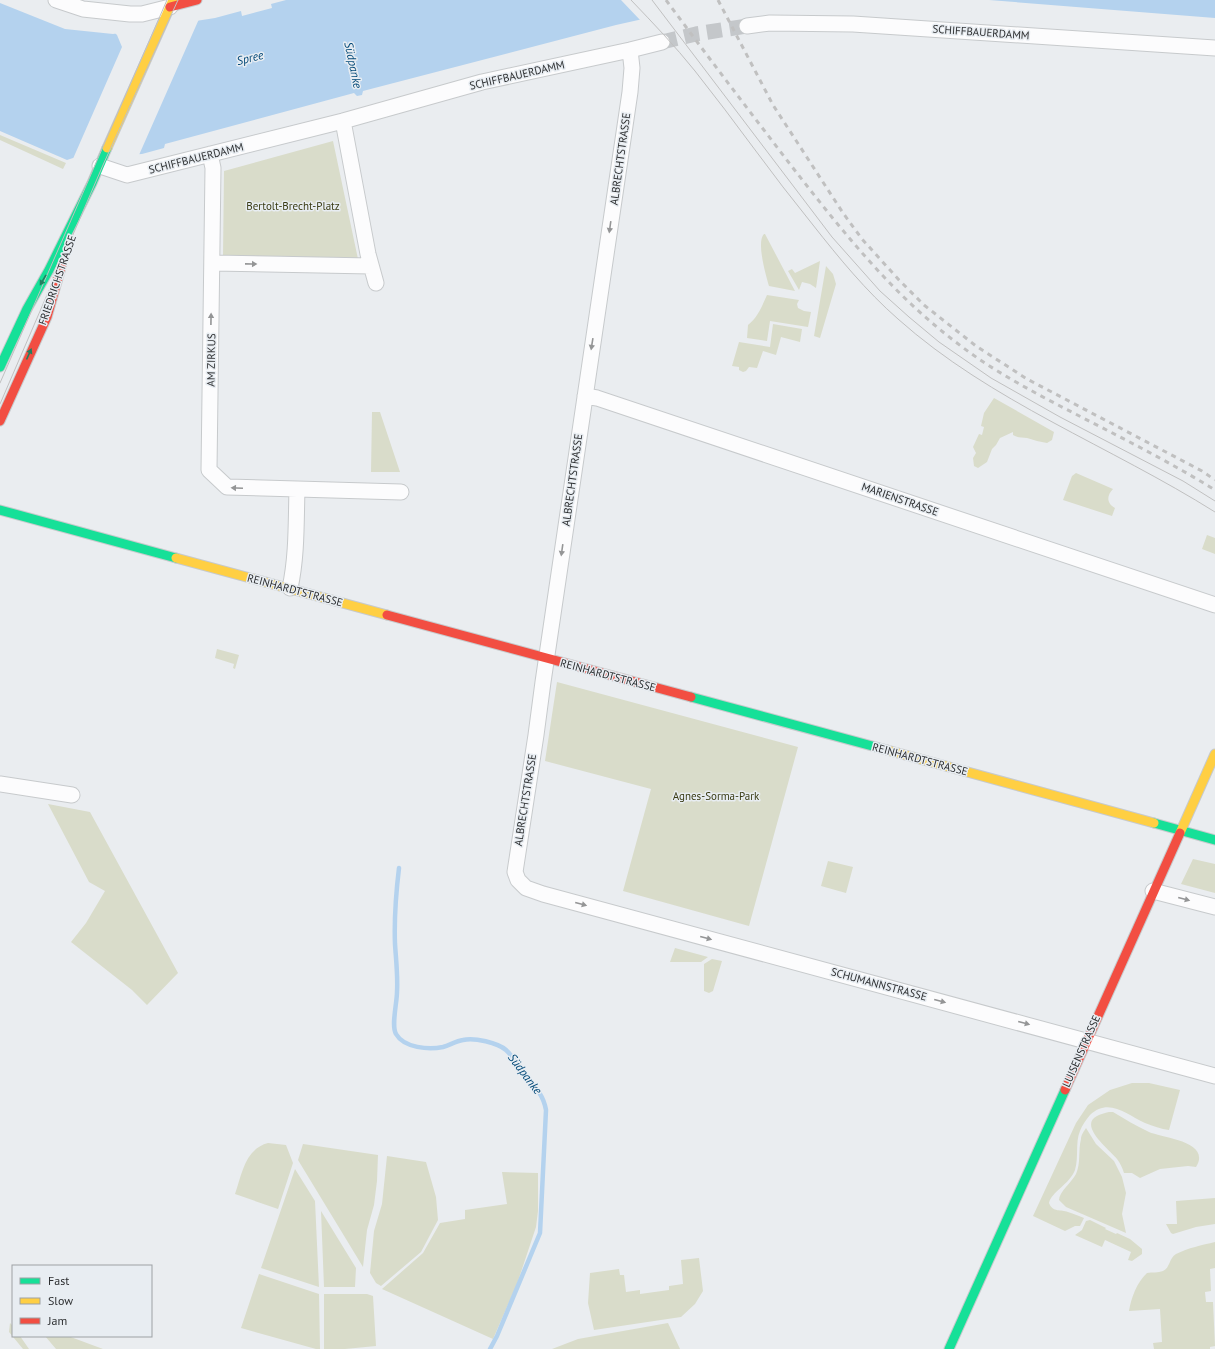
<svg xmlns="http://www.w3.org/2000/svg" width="1215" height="1349" font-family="'PT Sans',sans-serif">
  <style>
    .green { fill: #d9dcca }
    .water { fill: #b4d2ee }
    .pier { fill: #eaedf0 }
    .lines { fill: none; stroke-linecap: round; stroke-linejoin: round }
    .stream { stroke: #b4d2ee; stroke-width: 4.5 }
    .street-tunnel { stroke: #c4c7ca; stroke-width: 15; stroke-dasharray: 15 8; stroke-linecap: butt }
    .street-casing { stroke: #c7cacc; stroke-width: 17 }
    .fast-casing { stroke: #c7cacc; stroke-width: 11 }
    .slow-casing { stroke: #c7cacc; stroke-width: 11 }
    .jam-casing { stroke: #c7cacc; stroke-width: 11 }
    .street { stroke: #fcfcfd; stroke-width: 15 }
    .fast { stroke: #16e098; stroke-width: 9 }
    .slow { stroke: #ffcf43; stroke-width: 9 }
    .jam { stroke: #f24e42; stroke-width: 9 }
    .tram { stroke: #c0c0c0; stroke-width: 1 }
    .rail { stroke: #c0c0c0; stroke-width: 3; stroke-dasharray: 5 5; stroke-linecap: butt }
    .oneway { fill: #949596 }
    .oneway2 { fill: #227e5f }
    .labels { text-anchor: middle; stroke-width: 3; stroke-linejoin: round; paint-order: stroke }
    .street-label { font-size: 11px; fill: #2c2e30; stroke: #e8edf2 }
    .park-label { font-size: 11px; fill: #3a3c14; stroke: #e8edf2 }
    .water-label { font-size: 12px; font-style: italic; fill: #034978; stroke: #e8edf2 }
  </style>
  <rect width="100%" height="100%" fill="#eaedf0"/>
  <path class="green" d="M 0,135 L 66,163 L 63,169 L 0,140 Z
    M 333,141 L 358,259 L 223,256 L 224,171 Z
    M 764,234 L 765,234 L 795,291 L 769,286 C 766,275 756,242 764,234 Z
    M 820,261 L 816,288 L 810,284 L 802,282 L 799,290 L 788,271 L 792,269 L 795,273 Z
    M 826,266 L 833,274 L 836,284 L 820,338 L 814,336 Z
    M 767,295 L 799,300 L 797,304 L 798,308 L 804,311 L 811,312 L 808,327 L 770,321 L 767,341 L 747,338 L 748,325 C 758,317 762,306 767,295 Z
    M 773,324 L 802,329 L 800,342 L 781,337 L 776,355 L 763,351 L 757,368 L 749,367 L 746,371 L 743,372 L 739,370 L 739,367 L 732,366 L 739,342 L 770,347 Z
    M 994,398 L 1054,432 L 1052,440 L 1047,443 C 1040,442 1034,440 1027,438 C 1022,437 1018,438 1013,435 L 1013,432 L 1000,438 L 996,445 L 992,449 L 987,462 L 978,468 L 974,466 L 973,458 L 976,453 L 973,447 L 979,434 L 982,435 L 984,427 L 981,426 L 984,413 Z
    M 372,412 L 380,412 L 400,472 L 371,472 Z
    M 1076,473 L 1113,489 C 1106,496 1107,504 1115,508 L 1112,516 L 1063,500 L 1072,476 Z
    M 1207,535 L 1215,538 L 1215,554 L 1202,549 Z
    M 217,649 L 239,655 L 235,669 L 233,668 L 234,664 L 215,658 Z
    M 557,682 L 798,747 L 749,926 L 623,891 L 651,789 L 545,761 Z
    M 48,804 L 90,812 L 178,973 L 147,1005 L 132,990 L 71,942 L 86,923 L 105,891 L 89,882 Z
    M 1193,859 L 1215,864 L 1215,893 L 1181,884 Z
    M 828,861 L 853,867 L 846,893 L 821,886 Z
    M 675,948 L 708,957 L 701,962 L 670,962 Z
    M 712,959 L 722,961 L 713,991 L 709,993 L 704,991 L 704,964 Z
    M 1132,1083 L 1149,1083 L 1180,1090 L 1169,1130 C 1161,1129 1153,1126 1145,1123 C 1127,1115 1109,1097 1090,1115 C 1086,1120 1082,1125 1080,1131 C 1075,1143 1079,1157 1075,1170 C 1069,1185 1052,1191 1049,1203 C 1053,1213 1061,1209 1068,1212 C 1074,1214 1079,1216 1084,1218 L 1080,1226 L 1075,1226 L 1065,1231 L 1033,1216 L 1076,1123 L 1088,1105 L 1110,1090 Z
    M 1109,1112 L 1113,1112 C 1125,1119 1136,1126 1149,1132 C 1162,1138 1212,1141 1196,1167 L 1188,1166 L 1160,1169 L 1140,1178 L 1132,1173 L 1124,1173 C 1122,1167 1120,1163 1117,1159 C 1110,1150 1078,1126 1097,1116 C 1100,1114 1105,1113 1109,1112 Z
    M 1086,1128 L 1096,1144 L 1114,1161 L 1122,1177 L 1126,1193 L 1122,1214 L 1126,1233 L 1066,1207 L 1059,1200 C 1059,1192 1072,1182 1076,1174 C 1081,1163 1078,1151 1081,1139 C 1081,1135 1084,1131 1086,1128 Z
    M 268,1143 L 286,1145 L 293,1163 L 278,1209 L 235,1194 C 242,1174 245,1149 268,1143 Z
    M 303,1144 L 378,1155 L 377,1181 L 374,1205 L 367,1230 L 363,1267 L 298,1160 Z
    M 387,1156 L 426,1162 L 436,1197 L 438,1220 L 421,1252 L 381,1286 L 376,1283 L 370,1273 L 374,1231 L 382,1204 Z
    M 295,1169 L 315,1201 L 319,1287 L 261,1268 Z
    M 502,1172 L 538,1173 L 538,1211 L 536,1227 L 517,1284 L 493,1339 L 382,1289 L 423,1253 L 440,1223 L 465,1219 L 465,1210 L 507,1204 Z
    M 1215,1198 L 1215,1224 L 1196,1227 L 1173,1234 L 1171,1233 L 1166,1224 L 1177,1224 L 1176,1201 Z
    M 321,1211 L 356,1268 L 355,1287 L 324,1287 Z
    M 1090,1220 L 1106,1228 L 1105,1229 L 1116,1234 L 1117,1233 L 1130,1239 L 1142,1249 L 1142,1254 L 1132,1261 L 1128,1260 L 1131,1252 L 1105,1240 L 1102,1247 L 1075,1235 L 1082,1230 L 1086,1221 Z
    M 1215,1242 L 1215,1268 L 1210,1269 L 1211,1291 L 1205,1292 L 1206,1302 L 1213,1302 L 1215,1346 L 1210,1347 L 1210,1349 L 1154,1349 L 1153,1343 L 1162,1342 L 1160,1309 L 1129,1311 C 1131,1298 1137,1282 1147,1273 C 1152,1272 1158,1273 1163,1271 C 1170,1268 1169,1258 1176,1254 C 1188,1248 1202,1245 1215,1242 Z
    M 699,1258 L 703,1291 L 695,1304 L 681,1317 L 594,1330 L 588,1303 L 590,1273 L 619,1269 L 620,1275 L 624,1275 L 626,1292 L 640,1290 L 640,1294 L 669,1290 L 669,1286 L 683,1284 L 681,1260 Z
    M 259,1274 L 319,1294 L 320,1349 L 316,1349 L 241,1328 Z
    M 324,1294 L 367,1294 L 373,1296 L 376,1346 L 345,1349 L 324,1349 Z
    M 10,1323 L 13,1326 L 13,1336 L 20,1336 L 29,1349 L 23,1349 L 9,1332 Z
    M 668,1323 L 680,1349 L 552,1349 L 578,1339 Z
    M 45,1336 L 68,1336 L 103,1349 L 56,1349 Z"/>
  <path class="water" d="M 286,0 L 728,0 L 616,25 L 363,91 L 362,95 L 357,96 L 354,93 L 165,144 L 164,148 L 142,154 L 73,158 L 67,160 L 0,131 L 0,3 L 65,29 L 113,34 L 215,18 L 241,11 L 242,16 L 272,8 L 271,4 Z
    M 989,0 L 1215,0 L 1215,18 Z"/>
  <path class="pier" d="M 621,0 L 730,0 L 729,2 L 641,21 Z
    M 201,18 L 199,19 L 139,155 L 141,155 L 141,156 L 72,161 L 122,47 L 117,35 L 114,32 Z"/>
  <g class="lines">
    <path class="stream" d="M 399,868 C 396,893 394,918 395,944 C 396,960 398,976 397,992 C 397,1003 391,1026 396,1034 C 404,1048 429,1050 443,1047 C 450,1045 456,1041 463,1040 C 474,1037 498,1043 506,1050 C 513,1056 517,1065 522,1072 C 533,1085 543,1093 546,1110 L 540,1233 L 497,1336 L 490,1349"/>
    <path class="street-tunnel" d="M 662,42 L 696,34 L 747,26"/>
    <g class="street-casing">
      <path id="street" d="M 56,0 L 83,9 L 130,14 L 142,14 L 170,7
        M 747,26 L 770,23 L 853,24 L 1215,48
        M 630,50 L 632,68 L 630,92 L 543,682 L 536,735 L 515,872 L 518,880 L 526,888 L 543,894 L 1215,1076
        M 343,121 L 368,254 L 376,283
        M 210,154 L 213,168 L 209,470 L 227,487 L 401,492
        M 100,166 L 127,175 L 343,121 L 482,82 L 630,50 L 662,42
        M 212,263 L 371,266
        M 585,396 L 597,398 L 1215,605
        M 290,588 C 297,556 296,522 297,489
        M 0,784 L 72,795
        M 1153,891 L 1215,907"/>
    </g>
    <g class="fast-casing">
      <path id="fast" d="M 0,367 L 27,309 L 49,270 L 92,183 L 107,148
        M 0,510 L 176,558
        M 691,697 L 887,750
        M 1154,823 L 1215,840
        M 949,1349 L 1065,1090"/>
    </g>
    <g class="slow-casing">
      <path id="slow" d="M 107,148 L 173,0
        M 176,558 L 387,615
        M 887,750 L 1154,823
        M 1180,833 L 1215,754"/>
    </g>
    <g class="jam-casing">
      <path id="jam" d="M 170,7 L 197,0
        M 0,421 L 47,317 L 62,264
        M 387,615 L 691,697
        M 1065,1090 L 1180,833"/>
    </g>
    <use href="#street" class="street"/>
    <use href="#fast" class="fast"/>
    <use href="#slow" class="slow"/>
    <use href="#jam" class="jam"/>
    <path class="tram" d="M 631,0 C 653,23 675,46 695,71 C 735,121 772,175 813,225 C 839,258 866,291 898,319 C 991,402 1110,446 1215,512
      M 652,0 L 832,237 L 880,291 L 909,317 L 939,342 L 991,378 L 1060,417 L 1183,481 L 1215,501
      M 0,383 L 167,0
      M 0,404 L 103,165 L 178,0"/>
    <path class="rail" d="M 666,0 C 708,57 750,112 793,168 C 843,232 892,294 957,343 C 989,368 1024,387 1060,406 C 1112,433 1165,459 1215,490
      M 718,0 L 773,105 L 843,213 L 862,239 L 899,280 L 924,305 L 976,346 L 1027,379 L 1202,471 L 1215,480"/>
  </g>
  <defs><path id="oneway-solid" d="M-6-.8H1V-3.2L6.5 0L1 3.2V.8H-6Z"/></defs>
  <g class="oneway">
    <use href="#oneway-solid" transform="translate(610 227) rotate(98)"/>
    <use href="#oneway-solid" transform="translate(251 264) rotate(1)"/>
    <use href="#oneway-solid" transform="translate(211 319) rotate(-89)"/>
    <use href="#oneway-solid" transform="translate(592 344) rotate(99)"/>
    <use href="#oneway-solid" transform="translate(237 488) rotate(-178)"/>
    <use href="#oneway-solid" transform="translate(562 550) rotate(98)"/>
    <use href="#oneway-solid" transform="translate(1184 899) rotate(15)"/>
    <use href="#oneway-solid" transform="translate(581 904) rotate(15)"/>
    <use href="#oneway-solid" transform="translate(706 938) rotate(15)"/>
    <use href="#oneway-solid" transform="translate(940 1001) rotate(15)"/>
    <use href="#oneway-solid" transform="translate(1024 1023) rotate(15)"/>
  </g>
  <g class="oneway2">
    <use href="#oneway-solid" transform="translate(43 280) rotate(120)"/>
    <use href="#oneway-solid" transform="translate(29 354) rotate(-66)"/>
  </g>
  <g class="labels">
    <g class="street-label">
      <text transform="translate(981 32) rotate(4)" y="4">SCHIFFBAUERDAMM</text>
      <text transform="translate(517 75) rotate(-13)" y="4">SCHIFFBAUERDAMM</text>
      <text transform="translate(196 158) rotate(-14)" y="4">SCHIFFBAUERDAMM</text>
      <text transform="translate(620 159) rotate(-82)" y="4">ALBRECHTSTRASSE</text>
      <text transform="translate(57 280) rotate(-71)" y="4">FRIEDRICHSTRASSE</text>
      <text transform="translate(211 360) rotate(-89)" y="4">AM ZIRKUS</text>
      <text transform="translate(572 480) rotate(-82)" y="4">ALBRECHTSTRASSE</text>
      <text transform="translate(900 499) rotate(19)" y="4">MARIENSTRASSE</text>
      <text transform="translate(295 590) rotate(15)" y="4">REINHARDTSTRASSE</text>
      <text transform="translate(608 675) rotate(15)" y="4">REINHARDTSTRASSE</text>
      <text transform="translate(920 759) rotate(15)" y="4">REINHARDTSTRASSE</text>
      <text transform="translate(525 800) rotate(-81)" y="4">ALBRECHTSTRASSE</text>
      <text transform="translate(879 984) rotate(15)" y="4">SCHUMANNSTRASSE</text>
      <text transform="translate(1081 1051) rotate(-66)" y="4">LUISENSTRASSE</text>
    </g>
    <g class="park-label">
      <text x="293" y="210">Bertolt-Brecht-Platz</text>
      <text x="716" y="800">Agnes-Sorma-Park</text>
    </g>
    <g class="water-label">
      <text transform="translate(250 58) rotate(-14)" y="4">Spree</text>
      <text transform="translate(353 65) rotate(78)" y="4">Südpanke</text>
      <text transform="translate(525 1074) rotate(53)" y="4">Südpanke</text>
    </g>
  </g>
  <rect x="12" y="1265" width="140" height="72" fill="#e8edf2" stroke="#9da1a4"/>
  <rect x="20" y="1278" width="20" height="6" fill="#16e098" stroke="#9da1a4"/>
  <text x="48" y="1285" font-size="12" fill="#2c2e30">Fast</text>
  <rect x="20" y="1298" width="20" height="6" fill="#ffcf43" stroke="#9da1a4"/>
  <text x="48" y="1305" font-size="12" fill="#2c2e30">Slow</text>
  <rect x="20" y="1318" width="20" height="6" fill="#f24e42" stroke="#9da1a4"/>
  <text x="48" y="1325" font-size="12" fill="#2c2e30">Jam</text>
</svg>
